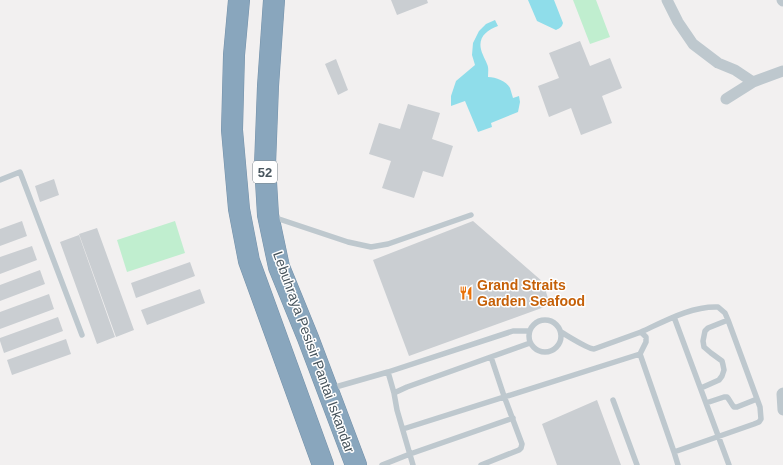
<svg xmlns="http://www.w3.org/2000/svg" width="783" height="465" font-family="Arial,sans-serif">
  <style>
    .green { fill: #c0eecf }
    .water { fill: #8fddea }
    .building { fill: #caced2 }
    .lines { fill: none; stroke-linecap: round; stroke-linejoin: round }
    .highway-casing { stroke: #7591a9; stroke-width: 22 }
    .lane { stroke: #bec8ce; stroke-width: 5.5 }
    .street { stroke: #bec8ce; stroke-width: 11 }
    .highway { stroke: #89a6bd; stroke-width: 21 }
    .labels { text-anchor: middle; stroke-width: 3; stroke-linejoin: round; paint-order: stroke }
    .shield { fill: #fff; stroke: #7f888e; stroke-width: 1 }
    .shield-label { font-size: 13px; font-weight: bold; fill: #48555d }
    .food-label { font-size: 14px; font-weight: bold; fill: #c56008; stroke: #fff; text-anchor: start }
    .street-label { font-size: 14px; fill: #48555d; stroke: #fff }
  </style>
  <rect width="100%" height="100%" fill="#f2f0f0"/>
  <path class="green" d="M 573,0 L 596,0 L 610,37 L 590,44 Z
    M 175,221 L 185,253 L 127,272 L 117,240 Z"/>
  <path class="water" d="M 528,0 L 554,0 L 563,23 C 562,27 560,28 556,30 L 537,21 Z
    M 495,20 L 498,26 C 484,31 476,40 483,55 C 484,58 486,61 487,64 C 489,68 488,72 488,77 C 496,77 506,81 510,88 C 511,91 512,95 513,98 L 519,96 L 520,102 L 518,112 L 491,123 L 492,127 L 478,132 L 465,101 L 451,106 L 451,96 L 456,81 L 475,65 L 472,55 L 473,43 L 479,31 L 486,24 Z"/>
  <path class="building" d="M 391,0 L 427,0 L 428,3 L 397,15 Z
    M 580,41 L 590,66 L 610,58 L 622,88 L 602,96 L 612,123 L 581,135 L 571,108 L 549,117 L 538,86 L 559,78 L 549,53 Z
    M 336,59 L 348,90 L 338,95 L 325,64 Z
    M 408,104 L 440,113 L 432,139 L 453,146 L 443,177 L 423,171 L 414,198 L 382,188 L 391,161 L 369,154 L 379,123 L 400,129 Z
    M 54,179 L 59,195 L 40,202 L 35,186 Z
    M 22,221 L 27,236 L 0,246 L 0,229 Z
    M 473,221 L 543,282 L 550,305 L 409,356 L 373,260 Z
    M 97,228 L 134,330 L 116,337 L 79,234 Z
    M 79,235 L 115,337 L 97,344 L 60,242 Z
    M 32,246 L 37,260 L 0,274 L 0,257 Z
    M 190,262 L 195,276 L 136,298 L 131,283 Z
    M 40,270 L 45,284 L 0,301 L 0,285 Z
    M 200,289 L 205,303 L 147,325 L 141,310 Z
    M 49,294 L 54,309 L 0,329 L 0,312 Z
    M 58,317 L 63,331 L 4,353 L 0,341 L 0,338 Z
    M 66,339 L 71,354 L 12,375 L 7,360 Z
    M 597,400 L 621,465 L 557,465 L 542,424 Z"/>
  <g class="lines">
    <g class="highway-casing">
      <path id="highway" d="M 239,0 L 234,55 L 232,130 L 239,209 L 249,261 L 323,465
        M 274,0 L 268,86 L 265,165 L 268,215 L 279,267 L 308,338 L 356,465"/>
    </g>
    <path class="lane" d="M 0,180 L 20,172 L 82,335
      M 273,217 L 348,242 L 371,247 L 388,244 L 471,215
      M 674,317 L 729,465
      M529 336a16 16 0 1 1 32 0a16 16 0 1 1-32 0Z
      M 561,332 C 568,336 588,349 594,349 L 641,332
      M 388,372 L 394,393
      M 332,388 L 388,372 L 513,331 L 529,331
      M 701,388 L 719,380 L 722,376 L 724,370 L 723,365 L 722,361 L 711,353 L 704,347 L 703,341 L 705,331 L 708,328 L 728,320
      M 613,400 L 637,465
      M 706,403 L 724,397 L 727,397 C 730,400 731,404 734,407 L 737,407 L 757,399
      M 403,429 L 640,354
      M 674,452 L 754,424 L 759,422 L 761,419 L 760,407 L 728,320 L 725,313 L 718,307 C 691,306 665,321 641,332 L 646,337 L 646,342 L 640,354 L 674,452 L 678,465
      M 382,465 L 410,454 L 513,418
      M 413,465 L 397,410 L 394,393 L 407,387 L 530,343
      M 481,465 L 519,450 L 521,448 L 522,444 L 504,396 L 491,357"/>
    <path class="street" d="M 667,0 L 678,22 L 693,44 L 718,63 L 735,70 L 753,82
      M 782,0 L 783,1
      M 726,99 L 753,82 L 783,71
      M 783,393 L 782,394 L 783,410"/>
    <use href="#highway" class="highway"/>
  </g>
  <defs>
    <g id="restaurant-bare" transform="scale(1.08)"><path d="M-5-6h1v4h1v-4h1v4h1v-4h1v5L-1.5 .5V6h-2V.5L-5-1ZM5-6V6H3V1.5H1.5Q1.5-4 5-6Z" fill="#e8710a" stroke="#fff" stroke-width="2.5" paint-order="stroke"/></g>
  </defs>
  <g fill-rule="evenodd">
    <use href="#restaurant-bare" x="466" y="293"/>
  </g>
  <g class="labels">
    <rect class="shield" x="253" y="161" width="24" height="22" rx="3"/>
    <g class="shield-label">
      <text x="265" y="177">52</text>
    </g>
    <g class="food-label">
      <text x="477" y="290">Grand Straits<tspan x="477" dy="16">Garden Seafood</tspan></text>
    </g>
    <g class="street-label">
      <text transform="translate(314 352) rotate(70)" y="5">Lebuhraya Pesisir Pantai Iskandar</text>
    </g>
  </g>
</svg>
